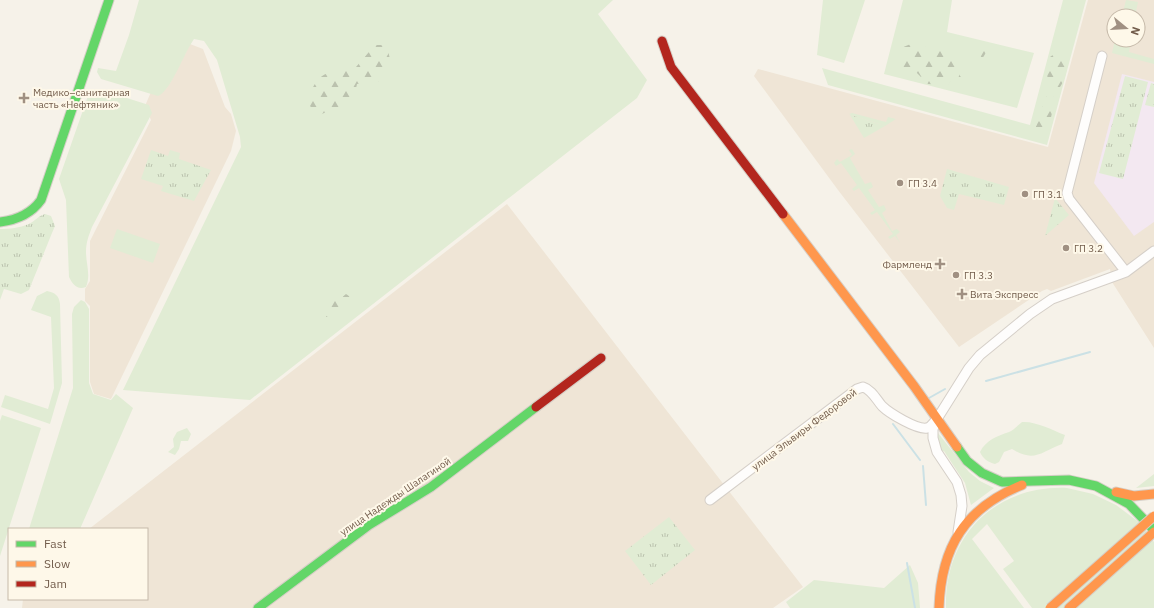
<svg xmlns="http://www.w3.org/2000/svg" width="1154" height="608" font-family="'IBM Plex Sans',sans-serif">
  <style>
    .residential { fill: #efe5d6; fill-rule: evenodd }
    .education { fill: #f3e8f1 }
    .grass { fill: #e1ecd4 }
    .forest { fill: url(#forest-firs) }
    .park { fill: url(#park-tufts) }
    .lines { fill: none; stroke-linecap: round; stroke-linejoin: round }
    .stream { stroke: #cbe1e5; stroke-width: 2 }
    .street-casing { stroke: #d5cfc8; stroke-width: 11 }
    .fast-casing { stroke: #d6cfc7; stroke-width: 11 }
    .slow-casing { stroke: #d6cfc7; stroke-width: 11 }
    .jam-casing { stroke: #d6cfc7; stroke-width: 11 }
    .street { stroke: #fefdfc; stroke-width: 9 }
    .fast { stroke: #63d668; stroke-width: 9 }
    .slow { stroke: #ff974d; stroke-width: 9 }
    .jam { stroke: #b3261e; stroke-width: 9 }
    .slow-bridge-casing { stroke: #d5cdc5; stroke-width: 11; stroke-linecap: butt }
    .slow-bridge { stroke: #ff974d; stroke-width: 9 }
    .poi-dot { fill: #a09082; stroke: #fef8e9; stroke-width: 1.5 }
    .labels { text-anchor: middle; stroke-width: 4; stroke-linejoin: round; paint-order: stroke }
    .poi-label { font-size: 10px; fill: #725c4b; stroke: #fef8e9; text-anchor: start }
    .street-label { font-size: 10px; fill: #725c4b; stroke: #fef8e9 }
  </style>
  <defs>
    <pattern id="forest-firs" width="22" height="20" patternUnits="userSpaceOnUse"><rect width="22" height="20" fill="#e1ecd4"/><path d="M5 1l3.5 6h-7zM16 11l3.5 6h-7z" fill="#bbc2ae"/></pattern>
    <pattern id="park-tufts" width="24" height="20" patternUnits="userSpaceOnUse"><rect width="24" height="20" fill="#e1ecd4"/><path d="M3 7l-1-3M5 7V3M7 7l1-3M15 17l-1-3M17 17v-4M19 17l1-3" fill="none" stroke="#bbc2ae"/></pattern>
  </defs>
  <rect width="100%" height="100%" fill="#f6f2e9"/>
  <path class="residential" d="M 1088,0 L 1154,0 L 1154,348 L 1112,282 L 1110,269 L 1051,291 L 1047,289 L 1042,291 L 959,347 L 838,190 L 754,76 L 758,69 L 1048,147 ZM 1114,16 L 1138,16 L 1138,40 L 1114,40 Z
    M 190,44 L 203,49 L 225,107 L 231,114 L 236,131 L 231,151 L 111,399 L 94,394 L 90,382 L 90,306 L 85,301 L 85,289 L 90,281 L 90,241 L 151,120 L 145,106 L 151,92 L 170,83 Z
    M 507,204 L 803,587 L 773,608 L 22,608 L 23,599 L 147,599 L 147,529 L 89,529 Z"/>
  <path class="education" d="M 1122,74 L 1154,82 L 1154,222 L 1134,236 L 1094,183 Z"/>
  <path class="grass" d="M 139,0 L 613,0 L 598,14 L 647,80 L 637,98 L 250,400 L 123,390 L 241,147 L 240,137 L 217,60 L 204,41 L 194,39 C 184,53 171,91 158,96 L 101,79 L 97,72 L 98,68 L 116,71 L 129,35 Z
    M 823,0 L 865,0 L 844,63 L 817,55 Z
    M 903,0 L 952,0 L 947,32 L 1034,53 L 1017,108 L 884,74 Z
    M 1063,0 L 1086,0 L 1047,145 L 828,85 L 822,68 L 1030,125 Z
    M 1126,0 L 1138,2 L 1135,16 L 1122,16 Z
    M 1115,40 L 1131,40 L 1129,52 L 1154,59 L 1154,64 L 1112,53 Z
    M 98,89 L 149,105 L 152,113 L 92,227 C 89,235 86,242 86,252 C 86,264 91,275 86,287 C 77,290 73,285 69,277 L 66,200 L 59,179 L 89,93 Z
    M 852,113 L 886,122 L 888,117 L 896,119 L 885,126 L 851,115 L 849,114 Z
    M 852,149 L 855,154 L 850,158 L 865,184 L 871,182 L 873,187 L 868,190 L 879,207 L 884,205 L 886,210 L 882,213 L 892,231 L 897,229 L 900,232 L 896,235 L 900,243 L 895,236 L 890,239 L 888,237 L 893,234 L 877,212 L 872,215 L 870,213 L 875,210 L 859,188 L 854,191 L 852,189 L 857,185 L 841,163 L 836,166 L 834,163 L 837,159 L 840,162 L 852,155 L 849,150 Z
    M 117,229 L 160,244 L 153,263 L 110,248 Z
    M 47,291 C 55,293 59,295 60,304 L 62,383 L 50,424 L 1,407 L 5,395 L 48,409 L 54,388 L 51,317 L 31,310 L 37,296 Z
    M 81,300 L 85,302 L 89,309 L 89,383 L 93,394 L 111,400 L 116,394 L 133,408 L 80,529 L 29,529 L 73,388 L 72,314 L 74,307 Z
    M 2,415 L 41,428 L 0,556 L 0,421 Z
    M 1022,422 C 1036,421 1052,430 1065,435 L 1062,444 C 1041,452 1034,463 1012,449 L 1004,452 L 999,462 L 995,464 C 988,462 983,459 980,452 C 986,440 997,436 1009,432 C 1013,431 1018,425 1022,422 Z
    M 187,428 L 191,434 L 188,441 L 181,441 L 179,449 L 175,455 L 168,452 L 174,447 L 173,439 L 177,432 Z
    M 938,433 L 969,472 L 980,481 L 994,488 L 971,505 L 965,483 L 944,451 L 941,453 L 937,440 Z
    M 1154,474 L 1154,486 L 1136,488 Z
    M 1067,488 L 1093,494 L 1116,505 L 1140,523 L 1154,542 L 1154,608 L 1032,608 L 1003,569 L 1014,561 L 987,524 L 972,539 L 1024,608 L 946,608 C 944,536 995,485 1067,488 Z
    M 910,565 L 918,583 L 920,608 L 790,608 L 786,602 L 814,580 L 884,588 Z"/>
  <path class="forest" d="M 981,42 L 986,45 L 987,51 L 982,59 L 977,50 L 978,44 Z
    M 913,43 L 924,45 L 927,49 L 938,47 L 957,63 L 960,69 L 960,76 L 964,80 L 963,82 L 959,83 L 957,80 L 951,80 L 948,85 L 928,84 L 915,71 L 904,69 L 900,60 L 901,48 Z
    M 375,45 L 383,45 L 388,51 L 390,59 L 397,59 L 396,67 L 380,68 L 382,75 L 378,82 L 357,84 L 352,106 L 331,116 L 326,112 L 312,119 L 304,120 L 312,108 L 307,103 C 311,89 319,70 335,73 L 341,69 L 356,67 Z
    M 1057,52 L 1062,54 L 1066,54 C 1068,65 1067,77 1060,87 L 1056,87 C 1043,80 1047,69 1050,57 Z
    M 1046,95 L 1048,99 L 1052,101 L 1054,96 L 1054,104 L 1047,135 L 1039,133 L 1033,136 Z
    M 346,294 L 352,298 L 339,317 L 332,319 L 325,318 L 330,312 L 328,305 L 330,298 L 340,299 Z"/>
  <path class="park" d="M 1125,76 L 1148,82 L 1123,179 L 1099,173 Z
    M 1151,83 L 1154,84 L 1154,107 L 1145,105 Z
    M 850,115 L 851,115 L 885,126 L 864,138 Z
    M 151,150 L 168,156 L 170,150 L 180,153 L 179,159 L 211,170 L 194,201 L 161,191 L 163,186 L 141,179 Z
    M 947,169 L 1009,187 L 1004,205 L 959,194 L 954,210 L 947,208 L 940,196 Z
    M 1055,198 L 1069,215 L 1045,236 Z
    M 45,214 L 51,216 L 55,226 L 52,233 L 29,290 L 21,294 L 4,289 L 0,300 L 0,229 C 10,229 19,228 29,224 C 35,221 38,216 45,214 Z
    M 669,517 L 695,550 L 651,585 L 625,551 Z"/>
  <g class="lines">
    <path class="stream" d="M 986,381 L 1090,352
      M 929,398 L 945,389
      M 893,424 L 920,460
      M 923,466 L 926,505
      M 907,563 L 915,608"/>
    <g class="street-casing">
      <path id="street" d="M 1102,56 L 1067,193 L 1069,199 L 1126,272
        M 710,500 L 857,389 L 863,387 C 872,390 876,399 882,406 C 889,413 917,430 927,428 C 931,427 933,423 936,420
        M 958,532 L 962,506 L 961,495 L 957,482 L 937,452 L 933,438 L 933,429 L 937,419 L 969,368 L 980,355 L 1030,314 L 1052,299 L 1126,272 L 1154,251"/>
    </g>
    <g class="fast-casing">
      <path id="fast" d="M 0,222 C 17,220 31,214 41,200 L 109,0
        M 957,447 L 967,461 L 982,473 L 1002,482 L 1069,480 L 1096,486 L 1129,504 L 1152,528
        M 258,608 L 369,525 L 431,487 L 536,407"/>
    </g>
    <g class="slow-casing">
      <path id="slow" d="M 783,214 L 914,386 L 957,447
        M 1116,492 L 1134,496 L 1154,494
        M 939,608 C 941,547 965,508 1022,485
        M 1069,608 L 1154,532"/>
    </g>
    <g class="jam-casing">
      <path id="jam" d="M 662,41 L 671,67 L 783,214
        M 536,407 L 601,358"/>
    </g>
    <use href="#street" class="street"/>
    <use href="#fast" class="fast"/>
    <use href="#slow" class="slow"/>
    <use href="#jam" class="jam"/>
    <g class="slow-bridge-casing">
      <path id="slow-bridge" d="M 1050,608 L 1154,516"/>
    </g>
    <use href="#slow-bridge" class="slow-bridge"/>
  </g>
  <g class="poi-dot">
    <path d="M22 92h4v4h4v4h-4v4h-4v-4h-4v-4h4z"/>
    <circle cx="900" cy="183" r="4"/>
    <circle cx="1025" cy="194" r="4"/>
    <circle cx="1066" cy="248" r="4"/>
    <path d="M938 258h4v4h4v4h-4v4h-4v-4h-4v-4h4z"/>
    <circle cx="956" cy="275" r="4"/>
    <path d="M960 288h4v4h4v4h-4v4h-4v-4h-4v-4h4z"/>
  </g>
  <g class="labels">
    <g class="poi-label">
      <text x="33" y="96">Медико–санитарная<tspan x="33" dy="12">часть «Нефтяник»</tspan></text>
      <text x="908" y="187">ГП 3.4</text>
      <text x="1033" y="198">ГП 3.1</text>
      <text x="1074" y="252">ГП 3.2</text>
      <text x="932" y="268" text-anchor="end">Фармленд</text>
      <text x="964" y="279">ГП 3.3</text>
      <text x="970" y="298">Вита Экспресс</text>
    </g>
    <g class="street-label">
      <text transform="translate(804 429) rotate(-37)" y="4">улица Эльвиры Федоровой</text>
      <text transform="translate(395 496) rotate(-34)" y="4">улица Надежды Шалагиной</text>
    </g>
  </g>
  <rect x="8" y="528" width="140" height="72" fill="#fef8e9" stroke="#c6baaa"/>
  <rect x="16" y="541" width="20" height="6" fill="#63d668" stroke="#c6baaa"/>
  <text x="44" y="548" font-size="12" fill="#725c4b">Fast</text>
  <rect x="16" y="561" width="20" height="6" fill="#ff974d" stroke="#c6baaa"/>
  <text x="44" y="568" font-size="12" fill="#725c4b">Slow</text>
  <rect x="16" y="581" width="20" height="6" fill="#b3261e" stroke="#c6baaa"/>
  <text x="44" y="588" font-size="12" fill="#725c4b">Jam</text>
  <g transform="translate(1126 28) rotate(108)"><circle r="19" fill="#fef8e9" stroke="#c6baaa"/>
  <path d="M0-3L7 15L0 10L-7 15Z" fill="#a09082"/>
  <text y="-6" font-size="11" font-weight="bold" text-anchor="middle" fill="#725c4b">N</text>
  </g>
</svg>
